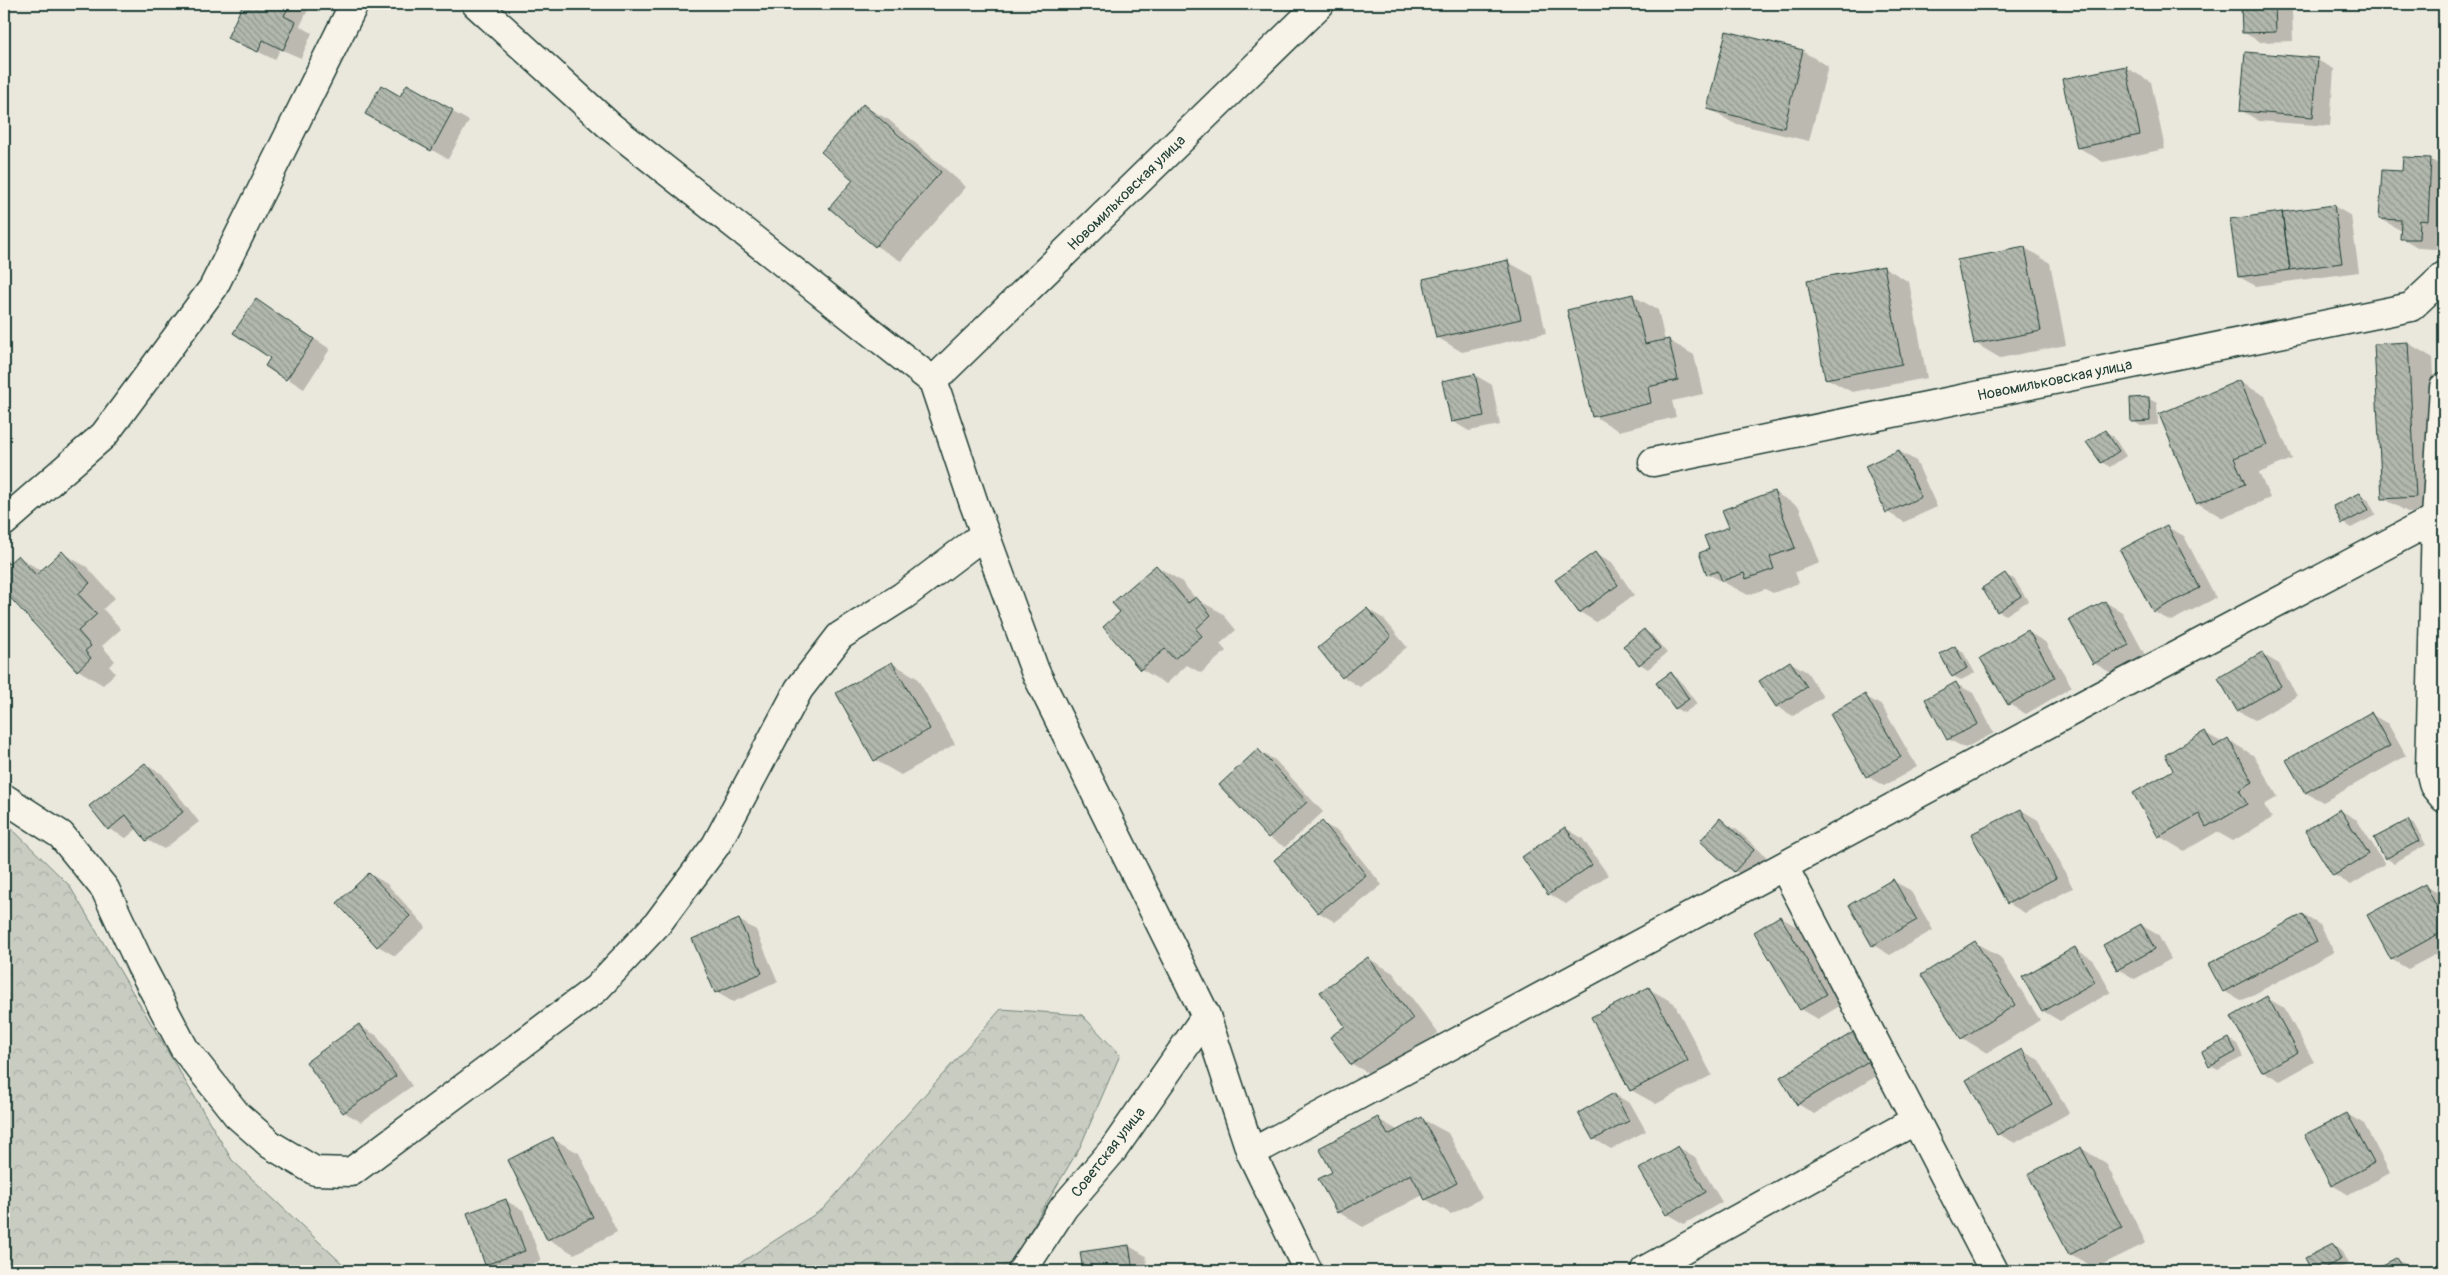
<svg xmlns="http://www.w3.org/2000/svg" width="2448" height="1275" font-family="Pangolin,sans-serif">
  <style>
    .forest { fill: url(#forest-crowns); stroke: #74847a }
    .shadow { fill: #0003 }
    .building { fill: url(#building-back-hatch); stroke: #1f3d34 }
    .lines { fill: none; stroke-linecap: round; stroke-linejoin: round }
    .minor-casing { stroke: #1f3d34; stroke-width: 31 }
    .minor { stroke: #f7f3e8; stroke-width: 28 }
    .labels { text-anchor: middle; stroke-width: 5; stroke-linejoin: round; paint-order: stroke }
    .street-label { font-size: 15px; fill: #1f3d34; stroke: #f7f3e8 }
  </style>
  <defs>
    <pattern id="forest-crowns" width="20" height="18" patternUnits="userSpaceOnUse" patternTransform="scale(1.25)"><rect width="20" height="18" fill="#c8ccc1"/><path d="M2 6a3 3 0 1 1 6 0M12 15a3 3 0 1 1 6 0" fill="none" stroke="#abb0a6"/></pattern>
    <pattern id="building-back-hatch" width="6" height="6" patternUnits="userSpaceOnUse" patternTransform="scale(1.25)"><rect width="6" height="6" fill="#b2b8ae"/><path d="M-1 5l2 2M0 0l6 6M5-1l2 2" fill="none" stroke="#90978e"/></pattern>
  </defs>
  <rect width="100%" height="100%" fill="#eae8dd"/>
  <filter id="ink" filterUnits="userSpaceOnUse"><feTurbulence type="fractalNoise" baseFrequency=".02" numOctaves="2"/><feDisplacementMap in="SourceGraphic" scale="10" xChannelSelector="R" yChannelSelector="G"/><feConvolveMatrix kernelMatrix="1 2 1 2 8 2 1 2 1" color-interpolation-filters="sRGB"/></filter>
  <g filter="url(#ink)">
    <path class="forest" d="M 4,821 L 69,885 L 232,1160 L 350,1271 L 4,1271 Z
      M 1001,1009 L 1082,1015 L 1120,1055 L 1080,1147 L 1006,1271 L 728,1271 L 823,1209 Z"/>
    <path class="shadow" d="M 245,4 L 298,4 L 308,10 L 300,26 L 312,33 L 301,58 L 280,49 L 275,60 L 229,37 Z
      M 2243,4 L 2282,4 L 2292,10 L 2293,41 L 2260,42 L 2243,32 Z
      M 1802,51 L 1828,66 L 1809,141 L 1733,123 L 1708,108 Z
      M 2317,60 L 2334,69 L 2330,126 L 2259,121 L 2242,111 Z
      M 2125,67 L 2151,82 L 2165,149 L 2103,162 L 2078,147 Z
      M 407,86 L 469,121 L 448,159 L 367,114 L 401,97 Z
      M 864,106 L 889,120 L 966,187 L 901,261 L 876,246 L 831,207 L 855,180 Z
      M 2431,160 L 2444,167 L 2444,230 L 2437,229 L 2436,249 L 2419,248 L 2402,238 L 2402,229 L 2398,229 L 2381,219 L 2403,172 Z
      M 2334,206 L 2351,216 L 2359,272 L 2256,286 L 2239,277 Z
      M 2025,248 L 2050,263 L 2066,345 L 2000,358 L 1975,343 Z
      M 1508,262 L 1533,276 L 1546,333 L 1462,352 L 1437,337 Z
      M 1884,267 L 1909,282 L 1927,378 L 1852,392 L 1826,378 Z
      M 1633,296 L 1658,310 L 1665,341 L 1668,340 L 1694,355 L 1703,394 L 1672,401 L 1676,417 L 1619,431 L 1594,416 Z
      M 257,301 L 330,349 L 304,389 L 266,365 L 272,357 Z
      M 2408,343 L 2433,358 L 2441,511 L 2409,513 L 2383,498 Z
      M 1475,375 L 1492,385 L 1500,425 L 1469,431 L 1452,421 Z
      M 2240,382 L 2265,396 L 2292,459 L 2259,473 L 2270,498 L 2223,518 L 2197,503 Z
      M 2149,399 L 2157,403 L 2158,425 L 2141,426 L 2133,421 Z
      M 2105,431 L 2113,436 L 2126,456 L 2110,467 L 2101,462 Z
      M 1899,451 L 1916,461 L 1937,507 L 1904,522 L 1887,512 L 1866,466 Z
      M 1774,492 L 1799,507 L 1820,563 L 1795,572 L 1799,583 L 1773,593 L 1765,589 L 1748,595 L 1708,574 L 1710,549 L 1730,528 Z
      M 2360,494 L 2368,499 L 2376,515 L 2351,528 L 2343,523 Z
      M 2167,527 L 2184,536 L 2216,598 L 2171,621 L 2154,612 L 2122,550 Z
      M 62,553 L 87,567 L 115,598 L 103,609 L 121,629 L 102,646 L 115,661 L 109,666 L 115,673 L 103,685 L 78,670 L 4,589 L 4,559 L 11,563 L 18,557 L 42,571 Z
      M 1595,554 L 1612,563 L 1634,595 L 1596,622 L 1580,612 Z
      M 1156,566 L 1181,581 L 1196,599 L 1222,613 L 1236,630 L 1220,644 L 1226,651 L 1201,673 L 1187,665 L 1166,684 L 1141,669 L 1122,612 Z
      M 2005,575 L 2014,579 L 2028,601 L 2006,615 L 1998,611 Z
      M 2105,602 L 2122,612 L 2145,655 L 2111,673 L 2094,663 Z
      M 1367,609 L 1384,619 L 1407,647 L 1360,687 L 1343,677 Z
      M 1644,631 L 1652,635 L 1667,653 L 1648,669 L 1640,664 Z
      M 2028,632 L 2045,642 L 2072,687 L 2026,714 L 2009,704 Z
      M 1955,647 L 1963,652 L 1975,673 L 1961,680 L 1953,676 Z
      M 2262,654 L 2279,664 L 2297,696 L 2255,720 L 2238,711 L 2220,678 Z
      M 1790,662 L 1807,672 L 1823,697 L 1793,716 L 1776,706 Z
      M 892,663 L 917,678 L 955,744 L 901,775 L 875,760 Z
      M 1671,674 L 1679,679 L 1697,704 L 1684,713 L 1675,708 Z
      M 1956,684 L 1973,693 L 1994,733 L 1965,748 L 1948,739 Z
      M 1865,696 L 1882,706 L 1917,767 L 1884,786 L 1867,776 Z
      M 2371,714 L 2388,724 L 2406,756 L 2323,802 L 2306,793 Z
      M 2205,733 L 2223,743 L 2228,740 L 2253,755 L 2278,797 L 2264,805 L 2272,818 L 2233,841 L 2217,832 L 2184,851 L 2159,836 L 2175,770 Z
      M 1258,751 L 1275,760 L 1323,812 L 1285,847 L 1268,837 Z
      M 145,764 L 162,774 L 199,822 L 164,849 L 147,840 L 138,828 L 126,838 L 109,829 Z
      M 2021,810 L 2038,820 L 2073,888 L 2025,913 L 2008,903 Z
      M 2340,810 L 2357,820 L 2385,864 L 2351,885 L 2334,875 Z
      M 1720,820 L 1737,830 L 1770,860 L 1752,881 L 1735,871 Z
      M 2408,821 L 2416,826 L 2426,845 L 2394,863 L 2386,858 Z
      M 1322,823 L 1339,832 L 1382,885 L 1335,922 L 1318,912 Z
      M 1565,828 L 1582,838 L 1608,875 L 1566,904 L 1549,894 L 1523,857 Z
      M 370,874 L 387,884 L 426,927 L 395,956 L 378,946 Z
      M 1893,881 L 1910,890 L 1933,930 L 1890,955 L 1873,945 Z
      M 2425,886 L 2442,895 L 2444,900 L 2444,950 L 2408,969 L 2391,959 Z
      M 2303,915 L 2320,925 L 2334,952 L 2241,1001 L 2224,991 Z
      M 1780,917 L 1797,927 L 1843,1004 L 1818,1019 L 1801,1009 Z
      M 739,920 L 756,930 L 778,982 L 733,1002 L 716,992 Z
      M 2141,925 L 2158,935 L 2171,959 L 2135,979 L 2118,969 Z
      M 1975,942 L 2000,957 L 2040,1020 L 1987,1053 L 1962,1038 L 1922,975 Z
      M 2075,949 L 2092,959 L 2111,992 L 2060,1021 L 2043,1011 L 2024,978 Z
      M 1368,958 L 1393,973 L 1438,1033 L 1377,1078 L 1352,1064 Z
      M 1649,989 L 1674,1003 L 1712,1075 L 1656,1104 L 1631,1090 Z
      M 2267,998 L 2284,1008 L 2314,1062 L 2280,1081 L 2263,1071 Z
      M 359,1026 L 376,1035 L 412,1086 L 361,1122 L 344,1112 Z
      M 1855,1033 L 1888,1069 L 1814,1114 L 1798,1104 Z
      M 2229,1039 L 2237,1044 L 2243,1057 L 2218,1070 L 2210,1066 Z
      M 2022,1051 L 2039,1060 L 2069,1113 L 2015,1143 L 1998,1134 Z
      M 1614,1094 L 1631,1104 L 1646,1131 L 1611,1149 L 1594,1139 L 1580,1113 Z
      M 2347,1114 L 2364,1124 L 2390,1173 L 2349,1195 L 2332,1185 Z
      M 1378,1119 L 1399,1131 L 1422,1119 L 1448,1133 L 1482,1198 L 1451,1214 L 1425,1199 L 1423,1195 L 1363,1227 L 1338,1212 L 1334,1172 Z
      M 553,1139 L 579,1153 L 617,1232 L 574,1254 L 548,1239 Z
      M 1678,1147 L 1695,1157 L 1722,1202 L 1684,1224 L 1667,1214 Z
      M 2081,1148 L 2106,1163 L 2146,1243 L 2095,1268 L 2070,1254 Z
      M 506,1201 L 523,1210 L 541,1261 L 511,1271 L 499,1271 L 486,1264 Z
      M 2333,1245 L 2341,1250 L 2348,1264 L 2335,1271 L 2313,1271 L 2307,1259 Z
      M 1129,1246 L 1146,1256 L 1148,1271 L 1084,1271 L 1082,1253 Z
      M 2396,1259 L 2404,1264 L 2408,1271 L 2381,1271 L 2379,1268 Z"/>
    <path class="building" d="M 243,4 L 290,4 L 284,16 L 296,22 L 283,50 L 263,40 L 258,52 L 227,38 Z
      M 2241,4 L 2275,4 L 2276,32 L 2242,33 Z
      M 1726,31 L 1803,50 L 1784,128 L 1707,109 Z
      M 2245,52 L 2318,58 L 2313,117 L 2240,111 Z
      M 2126,66 L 2140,135 L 2077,148 L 2062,79 Z
      M 407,84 L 453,110 L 431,151 L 365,114 L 381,85 L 400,96 Z
      M 863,104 L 941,172 L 875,247 L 829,208 L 853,180 L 821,152 Z
      M 2403,157 L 2431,158 L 2428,221 L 2420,220 L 2419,239 L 2400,239 L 2401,220 L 2379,219 L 2382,170 L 2402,171 Z
      M 2334,205 L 2342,263 L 2290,270 L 2282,212 Z
      M 2282,212 L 2290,270 L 2238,277 L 2230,219 Z
      M 2025,247 L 2041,331 L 1974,344 L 1957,260 Z
      M 1508,260 L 1521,319 L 1436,338 L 1423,279 Z
      M 1884,266 L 1902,364 L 1825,379 L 1807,280 Z
      M 1633,294 L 1645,344 L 1669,339 L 1678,380 L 1648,387 L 1651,403 L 1592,417 L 1567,310 Z
      M 256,299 L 314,339 L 286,380 L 265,366 L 270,358 L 233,333 Z
      M 2408,342 L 2416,497 L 2382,499 L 2374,344 Z
      M 1475,374 L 1484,416 L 1451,422 L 1442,381 Z
      M 2240,380 L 2267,445 L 2234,458 L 2245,484 L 2196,504 L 2159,414 Z
      M 2149,397 L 2150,421 L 2131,422 L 2130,398 Z
      M 2105,430 L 2119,451 L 2101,463 L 2086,442 Z
      M 1899,450 L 1921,497 L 1886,513 L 1865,466 Z
      M 1774,491 L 1795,548 L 1770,557 L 1774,569 L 1746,579 L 1744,573 L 1722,581 L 1718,571 L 1707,575 L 1699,553 L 1709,549 L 1704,536 L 1729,527 L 1722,510 Z
      M 2360,493 L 2369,510 L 2342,524 L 2333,506 Z
      M 2167,525 L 2200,588 L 2153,612 L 2120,550 Z
      M 62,551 L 90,583 L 78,594 L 97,614 L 78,631 L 91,646 L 85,651 L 91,658 L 77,671 L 4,591 L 4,559 L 8,564 L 18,555 L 36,575 Z
      M 1595,552 L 1618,585 L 1579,613 L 1555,580 Z
      M 1156,565 L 1188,603 L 1196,597 L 1211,615 L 1196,629 L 1202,636 L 1174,659 L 1165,649 L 1140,670 L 1103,627 L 1120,612 L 1112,603 Z
      M 2005,573 L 2021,596 L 1997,612 L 1982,588 Z
      M 2105,601 L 2129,645 L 2093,664 L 2069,620 Z
      M 1367,608 L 1391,637 L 1342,678 L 1318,648 Z
      M 1644,629 L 1660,648 L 1639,665 L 1623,646 Z
      M 2028,630 L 2055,677 L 2008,705 L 1980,658 Z
      M 1955,646 L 1967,668 L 1952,677 L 1940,654 Z
      M 2262,652 L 2281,686 L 2237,711 L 2218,678 Z
      M 1790,661 L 1807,687 L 1776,707 L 1759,681 Z
      M 892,662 L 930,729 L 874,761 L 836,693 Z
      M 1671,672 L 1689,699 L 1675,709 L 1656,683 Z
      M 1956,682 L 1978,724 L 1947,740 L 1925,699 Z
      M 1865,694 L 1901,757 L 1866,777 L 1830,714 Z
      M 2371,712 L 2390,746 L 2305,793 L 2286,760 Z
      M 2205,731 L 2214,747 L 2228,738 L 2253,782 L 2239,790 L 2247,804 L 2206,827 L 2199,814 L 2158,837 L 2133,793 L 2173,770 L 2165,755 Z
      M 1258,749 L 1307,802 L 1268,838 L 1219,785 Z
      M 145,763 L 183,812 L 146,841 L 126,815 L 108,830 L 89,806 Z
      M 2021,809 L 2056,878 L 2007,904 L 1971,834 Z
      M 2340,809 L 2369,854 L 2333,876 L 2305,831 Z
      M 1720,818 L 1754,850 L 1734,872 L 1700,841 Z
      M 2408,820 L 2419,841 L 2385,859 L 2374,838 Z
      M 1322,821 L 1366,875 L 1318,913 L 1274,860 Z
      M 1565,827 L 1592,865 L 1548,895 L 1522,857 Z
      M 369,873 L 410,916 L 377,947 L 337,903 Z
      M 1893,879 L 1917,920 L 1872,946 L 1849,905 Z
      M 2425,884 L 2444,921 L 2444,931 L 2391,960 L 2367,915 Z
      M 2303,914 L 2317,942 L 2223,992 L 2208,964 Z
      M 1780,916 L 1827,994 L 1800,1010 L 1754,932 Z
      M 739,919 L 762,973 L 715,993 L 692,939 Z
      M 2141,924 L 2155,949 L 2117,970 L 2103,945 Z
      M 1975,941 L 2015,1005 L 1961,1039 L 1921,975 Z
      M 2075,947 L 2095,982 L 2042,1012 L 2022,977 Z
      M 1368,957 L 1413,1019 L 1351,1065 L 1330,1037 L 1345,1026 L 1320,992 Z
      M 1649,987 L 1688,1061 L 1630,1091 L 1591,1017 Z
      M 2267,996 L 2298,1052 L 2262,1072 L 2231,1017 Z
      M 359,1024 L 396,1076 L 343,1113 L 306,1062 Z
      M 1855,1031 L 1872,1059 L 1797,1105 L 1780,1077 Z
      M 2229,1038 L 2236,1052 L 2209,1067 L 2202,1052 Z
      M 2022,1049 L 2052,1104 L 1997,1135 L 1966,1080 Z
      M 1614,1093 L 1629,1121 L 1593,1140 L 1578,1113 Z
      M 2347,1113 L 2374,1163 L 2331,1186 L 2304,1135 Z
      M 1378,1117 L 1388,1135 L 1422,1117 L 1457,1183 L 1425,1200 L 1411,1174 L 1337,1213 L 1318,1179 L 1332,1172 L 1319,1148 Z
      M 553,1137 L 593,1217 L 547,1240 L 508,1160 Z
      M 1678,1146 L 1706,1192 L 1666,1215 L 1639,1169 Z
      M 2081,1147 L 2122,1228 L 2069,1255 L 2028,1174 Z
      M 506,1199 L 525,1251 L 485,1265 L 467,1213 Z
      M 2333,1244 L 2341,1259 L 2319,1271 L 2312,1271 L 2305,1258 Z
      M 1129,1245 L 1133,1271 L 1083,1271 L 1080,1252 Z
      M 2396,1258 L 2404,1271 L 2379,1271 L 2377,1268 Z"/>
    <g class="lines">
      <g class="minor-casing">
        <g id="minor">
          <path d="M 476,4 L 611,127 L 933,381 L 974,504 L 1035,671 L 1206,1016 L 1113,1150 L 1064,1207 L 1022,1271"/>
          <path id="s1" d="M 933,381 L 1320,4"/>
          <path d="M 2444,387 L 2436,518 L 2430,770 L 2434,786 L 2444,798"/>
          <path id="s2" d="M 1653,462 L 2411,307 L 2444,276"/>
          <path d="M 4,522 L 104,435 L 213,288 L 354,4"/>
          <path d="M 4,798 L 61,835 L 105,889 L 141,966 L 184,1048 L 237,1115 L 271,1145 L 315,1171 L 351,1172 L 596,989 L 658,923 L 716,845 L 799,689 L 840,636 L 903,596 L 985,534"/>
          <path d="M 1784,867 L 1994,1271"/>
          <path d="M 1206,1016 L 1251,1153 L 1308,1271"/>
          <path d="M 1251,1153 L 2094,699 L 2444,514"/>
          <path d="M 1645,1270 L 1916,1120"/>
        </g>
      </g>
      <use href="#minor" class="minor"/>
    </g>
  </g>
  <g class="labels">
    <g class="street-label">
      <text dy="5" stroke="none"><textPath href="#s1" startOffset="270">Новомильковская улица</textPath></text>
      <text dy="5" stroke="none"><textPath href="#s2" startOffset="410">Новомильковская улица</textPath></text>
      <text transform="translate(1108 1152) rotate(-52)" y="5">Советская улица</text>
    </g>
  </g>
  <rect width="2448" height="1275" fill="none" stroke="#f7f3e8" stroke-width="20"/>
  <rect x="10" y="10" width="2428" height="1255" fill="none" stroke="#1f3d34" stroke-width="2" filter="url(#ink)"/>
</svg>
